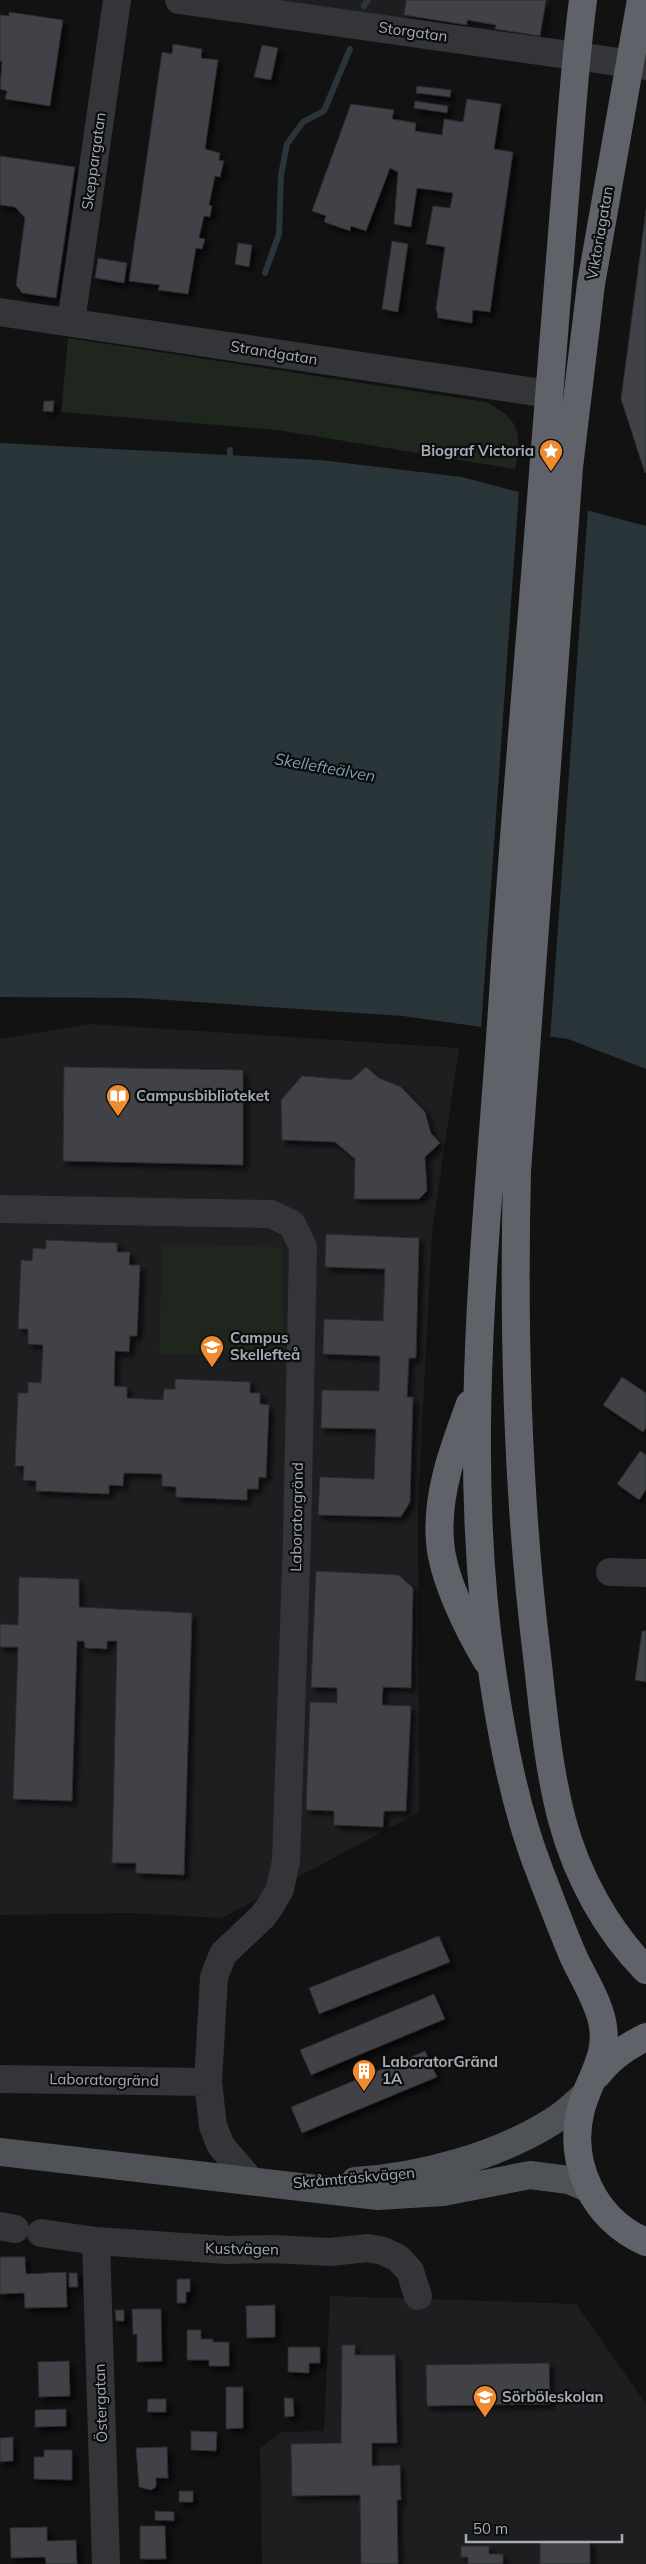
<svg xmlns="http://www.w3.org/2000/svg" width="646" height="2564" font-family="Mulish,sans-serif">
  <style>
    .built { fill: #1e1e20 }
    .green { fill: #1e261e }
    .water { fill: #2a3539 }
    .pier { fill: #121213 }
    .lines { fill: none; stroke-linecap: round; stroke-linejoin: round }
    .stream { stroke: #2a3539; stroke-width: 6 }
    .building { fill: #414246; stroke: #2c2c2f; filter: url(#shadow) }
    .minor { stroke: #333538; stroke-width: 28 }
    .major { stroke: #4f5257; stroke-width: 28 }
    .highway { stroke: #5f6369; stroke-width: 28 }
    .labels { text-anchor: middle; stroke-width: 4.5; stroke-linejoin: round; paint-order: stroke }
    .street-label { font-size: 15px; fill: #a3abb4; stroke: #0d0d0e }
    .poi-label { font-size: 15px; font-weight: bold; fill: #a3abb4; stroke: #0d0d0e; text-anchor: start }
    .water-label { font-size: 16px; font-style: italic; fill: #7aa0af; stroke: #0d0d0e }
  </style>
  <defs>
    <filter id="shadow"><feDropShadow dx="4.5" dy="4.5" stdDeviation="2.5" flood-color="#0009"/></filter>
  </defs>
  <rect width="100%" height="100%" fill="#121213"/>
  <path class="built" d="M 258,0 L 549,0 L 543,42 Z
    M 91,1024 L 459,1048 L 432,1232 L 418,1504 L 419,1812 L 222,1918 L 129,1913 L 0,1915 L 0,1039 Z
    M 330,2296 L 576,2304 L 646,2404 L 646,2564 L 262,2564 L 260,2448 L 282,2432 L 324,2431 Z"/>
  <path class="green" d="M 68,338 L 486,402 C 519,419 523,433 515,469 L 277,430 L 61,412 Z
    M 162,1244 L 283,1247 L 283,1355 L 159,1354 Z"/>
  <path class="water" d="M 0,443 L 320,460 L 462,477 L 646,526 L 646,1069 L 568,1039 L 403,1016 L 138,998 L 0,997 Z"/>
  <path class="pier" d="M 519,490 L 588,508 L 550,1039 L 481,1029 Z"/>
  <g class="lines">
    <path class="stream" d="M 364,6 L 368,0
      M 265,273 L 279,234 L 281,175 L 287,144 L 303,122 L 324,111 L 350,49
      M 230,454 L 230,450"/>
  </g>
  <path class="building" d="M 406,0 L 546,0 L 540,36 L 495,29 L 496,25 L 467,20 L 467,25 L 404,15 Z
    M 9,12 L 63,20 L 50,106 L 5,99 L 7,91 L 0,89 L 2,61 L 0,61 L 0,15 L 9,16 Z
    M 173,44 L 202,49 L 201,58 L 218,60 L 205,149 L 220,153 L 219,160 L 224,161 L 220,177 L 215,176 L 209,205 L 212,206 L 210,217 L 204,216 L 199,238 L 205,239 L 202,249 L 196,248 L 188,294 L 158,290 L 160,285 L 129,281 L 162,52 L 172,54 Z
    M 262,45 L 278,48 L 271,80 L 254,77 Z
    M 417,86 L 451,90 L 450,97 L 416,93 Z
    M 467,99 L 501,104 L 494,149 L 513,152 L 490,312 L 473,310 L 472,323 L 438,318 L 436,308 L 445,247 L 426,244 L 433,206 L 450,208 L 453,193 L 417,188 L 411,227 L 394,224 L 398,172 L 390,168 L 366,231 L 351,226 L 350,231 L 324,222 L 326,216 L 312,211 L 351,104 L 394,110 L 392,119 L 416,123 L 415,131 L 442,135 L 444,119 L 463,122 Z
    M 415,101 L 448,106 L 447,113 L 414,108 Z
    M 0,156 L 75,167 L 56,298 L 22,293 L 16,285 L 25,218 L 15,207 L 0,205 Z
    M 646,210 L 646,472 L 645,473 L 621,399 Z
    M 392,241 L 408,244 L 398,312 L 382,309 Z
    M 238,243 L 252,245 L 249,267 L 235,264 Z
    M 98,258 L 127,263 L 124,283 L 95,278 Z
    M 44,401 L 54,401 L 53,412 L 43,411 Z
    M 64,1067 L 243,1070 L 243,1165 L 63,1161 Z
    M 366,1067 L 379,1078 L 401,1087 L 425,1112 L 431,1133 L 440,1143 L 425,1157 L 427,1191 L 419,1199 L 354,1199 L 355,1159 L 335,1142 L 282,1140 L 281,1100 L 302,1076 L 351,1080 Z
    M 326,1234 L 419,1238 L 416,1358 L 409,1358 L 407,1397 L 413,1397 L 410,1502 L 401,1517 L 318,1515 L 320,1477 L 374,1479 L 376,1429 L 321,1428 L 322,1390 L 379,1391 L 380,1356 L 323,1354 L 324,1319 L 383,1321 L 385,1269 L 325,1267 Z
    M 46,1240 L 117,1243 L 117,1252 L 130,1252 L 129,1265 L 140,1265 L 137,1336 L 130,1336 L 129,1352 L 115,1351 L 114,1386 L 127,1387 L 127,1398 L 163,1400 L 164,1389 L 175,1389 L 175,1379 L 250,1382 L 250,1393 L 260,1393 L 260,1404 L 269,1405 L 266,1478 L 259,1477 L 258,1489 L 247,1489 L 247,1500 L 176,1497 L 176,1487 L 162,1486 L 162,1474 L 124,1473 L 123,1486 L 109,1485 L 109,1494 L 36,1491 L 36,1481 L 23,1480 L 24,1466 L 15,1466 L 18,1393 L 28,1393 L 28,1382 L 41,1383 L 43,1345 L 28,1344 L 28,1329 L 18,1329 L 21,1260 L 32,1261 L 33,1248 L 46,1249 Z
    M 622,1377 L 646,1393 L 646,1428 L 643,1432 L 603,1405 Z
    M 640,1451 L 646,1455 L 646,1490 L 639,1500 L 617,1484 Z
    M 316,1571 L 399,1575 L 413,1588 L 411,1688 L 383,1687 L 382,1705 L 411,1706 L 406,1811 L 384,1811 L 383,1827 L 334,1825 L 334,1811 L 306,1810 L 310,1702 L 337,1703 L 337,1688 L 311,1687 Z
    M 19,1577 L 79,1579 L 79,1607 L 192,1613 L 184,1875 L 136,1873 L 136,1863 L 112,1863 L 117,1641 L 107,1641 L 107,1649 L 85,1648 L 84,1641 L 77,1641 L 72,1801 L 13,1799 L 18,1647 L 0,1647 L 0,1624 L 18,1625 Z
    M 642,1631 L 646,1631 L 646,1682 L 635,1680 Z
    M 439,1936 L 450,1962 L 319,2014 L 309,1988 Z
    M 434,1994 L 445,2019 L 311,2075 L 300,2050 Z
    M 425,2051 L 437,2077 L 302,2133 L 291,2107 Z
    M 0,2257 L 25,2257 L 26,2274 L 66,2272 L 67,2307 L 25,2308 L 24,2293 L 0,2294 Z
    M 69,2273 L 77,2273 L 78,2287 L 69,2287 Z
    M 177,2279 L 190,2279 L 190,2292 L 186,2292 L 186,2303 L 177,2303 Z
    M 275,2305 L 275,2337 L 247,2338 L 246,2306 Z
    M 132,2309 L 161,2309 L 162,2361 L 137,2362 L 137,2334 L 133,2335 Z
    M 115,2310 L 124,2310 L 124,2321 L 116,2321 Z
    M 187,2330 L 201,2330 L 201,2339 L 213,2339 L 213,2342 L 229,2342 L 229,2366 L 209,2366 L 209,2360 L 187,2360 Z
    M 342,2345 L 355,2345 L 355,2355 L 395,2355 L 397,2443 L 372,2443 L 372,2466 L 400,2465 L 401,2500 L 397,2500 L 398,2564 L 361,2564 L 360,2495 L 292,2496 L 291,2444 L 341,2443 Z
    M 288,2347 L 320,2347 L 320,2363 L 309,2363 L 309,2373 L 288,2372 Z
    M 69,2361 L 70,2396 L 39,2397 L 38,2362 Z
    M 549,2363 L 550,2404 L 427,2406 L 426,2365 Z
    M 226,2387 L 243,2387 L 243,2428 L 226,2429 Z
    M 284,2398 L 293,2398 L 294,2416 L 285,2417 Z
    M 148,2399 L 166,2399 L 166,2412 L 147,2412 Z
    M 66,2409 L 66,2426 L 35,2427 L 35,2410 Z
    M 191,2431 L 217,2432 L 216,2451 L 191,2450 Z
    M 13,2437 L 13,2461 L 0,2462 L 0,2438 Z
    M 167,2447 L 168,2478 L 156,2478 L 156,2487 L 151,2490 L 139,2487 L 136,2448 Z
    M 44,2450 L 72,2450 L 72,2480 L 34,2479 L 34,2457 L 44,2457 Z
    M 179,2491 L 193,2491 L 193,2502 L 179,2502 Z
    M 155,2511 L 174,2512 L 174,2521 L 155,2520 Z
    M 140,2526 L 165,2526 L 166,2559 L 140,2559 Z
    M 47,2527 L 47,2541 L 76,2540 L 77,2564 L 46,2564 L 45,2557 L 11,2558 L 10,2528 Z
    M 540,2541 L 590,2541 L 590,2564 L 540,2564 Z
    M 461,2546 L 489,2546 L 489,2554 L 503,2554 L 503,2564 L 468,2564 L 468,2557 L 461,2557 Z"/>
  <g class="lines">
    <path class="minor" d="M 179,0 L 646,66
      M 0,312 L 549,394
      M 71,322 L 117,0
      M 0,1209 L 271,1214 L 292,1224 L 303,1247 L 297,1538 L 286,1861 L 280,1889 L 271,1905 L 262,1917 L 223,1954 L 214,1977 L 208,2082 L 0,2079
      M 610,1572 L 646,1573
      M 208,2082 L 213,2126 L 221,2146 L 251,2181
      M 0,2226 L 15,2229
      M 41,2233 L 96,2241 L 227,2250 L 273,2249 L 330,2252 L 368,2248 L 383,2251 L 398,2258 L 410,2271 L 418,2296
      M 96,2241 L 106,2564"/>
    <path class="major" d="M 0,2152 L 378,2196 L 443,2192 L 530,2175 L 569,2180 L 588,2188
      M 355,2181 C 420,2177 498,2156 553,2121 C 565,2114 576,2103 586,2094"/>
    <path class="highway" d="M 583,0 C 575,61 571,123 566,184 C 558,276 551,368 544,460 C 531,633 515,806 504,979 C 490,1209 458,1441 492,1670 C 502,1739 515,1808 540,1872 C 551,1901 562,1930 574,1958 C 584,1979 597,1999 602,2021 C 610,2056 589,2078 581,2109 C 567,2163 594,2220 646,2242
      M 641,0 L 591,284 L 569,467 L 517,1171 C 513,1333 517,1494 537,1656 C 543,1710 548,1767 562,1820 C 577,1876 606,1929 646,1970
      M 470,1404 C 454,1447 436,1494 440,1541 C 442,1577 469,1631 487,1661
      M 597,2075 C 611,2057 626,2047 646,2037"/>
  </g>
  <defs>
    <g id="sight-pin" transform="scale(1.25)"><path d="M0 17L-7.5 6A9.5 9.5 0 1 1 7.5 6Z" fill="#ee8b2f" stroke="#0d0d0e"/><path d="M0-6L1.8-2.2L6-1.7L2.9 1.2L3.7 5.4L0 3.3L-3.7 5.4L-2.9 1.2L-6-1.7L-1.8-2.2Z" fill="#fff"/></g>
    <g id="library-pin" transform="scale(1.25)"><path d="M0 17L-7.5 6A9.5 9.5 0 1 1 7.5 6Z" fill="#ee8b2f" stroke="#0d0d0e"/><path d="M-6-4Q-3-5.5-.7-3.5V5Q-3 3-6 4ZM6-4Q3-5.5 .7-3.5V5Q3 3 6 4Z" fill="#fff"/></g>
    <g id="university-pin" transform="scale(1.25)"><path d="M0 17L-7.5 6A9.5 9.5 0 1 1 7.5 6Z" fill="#ee8b2f" stroke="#0d0d0e"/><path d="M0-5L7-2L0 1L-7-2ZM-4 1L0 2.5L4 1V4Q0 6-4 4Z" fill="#fff"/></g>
    <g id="building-pin" transform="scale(1.25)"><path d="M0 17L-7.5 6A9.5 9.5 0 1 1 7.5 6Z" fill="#ee8b2f" stroke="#0d0d0e"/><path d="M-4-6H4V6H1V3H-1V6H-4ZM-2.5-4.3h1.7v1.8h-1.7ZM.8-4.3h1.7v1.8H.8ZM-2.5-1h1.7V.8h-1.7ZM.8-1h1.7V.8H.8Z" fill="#fff"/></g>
    <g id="school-pin" transform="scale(1.25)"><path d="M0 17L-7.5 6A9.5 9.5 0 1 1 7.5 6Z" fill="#ee8b2f" stroke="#0d0d0e"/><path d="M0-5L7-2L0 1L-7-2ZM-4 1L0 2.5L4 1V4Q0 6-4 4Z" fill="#fff"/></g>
  </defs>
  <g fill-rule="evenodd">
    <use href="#sight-pin" x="551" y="451"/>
    <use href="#library-pin" x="118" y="1096"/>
    <use href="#university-pin" x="212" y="1347"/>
    <use href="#building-pin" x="364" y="2071"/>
    <use href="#school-pin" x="485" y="2397"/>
  </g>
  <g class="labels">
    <g class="street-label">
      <text transform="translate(413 32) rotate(8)" y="5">Storgatan</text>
      <text transform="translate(94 161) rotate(-82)" y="5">Skeppargatan</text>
      <text transform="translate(600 233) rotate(-80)" y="5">Viktoriagatan</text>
      <text transform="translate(274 353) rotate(9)" y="5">Strandgatan</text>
      <text transform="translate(297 1517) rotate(-89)" y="5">Laboratorgränd</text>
      <text transform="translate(104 2080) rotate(1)" y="5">Laboratorgränd</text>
      <text transform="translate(354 2178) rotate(-5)" y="5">Skråmträskvägen</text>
      <text transform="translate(242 2249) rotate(1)" y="5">Kustvägen</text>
      <text transform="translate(101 2403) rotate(-92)" y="5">Östergatan</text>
    </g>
    <g class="poi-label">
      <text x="534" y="456" text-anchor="end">Biograf Victoria</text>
      <text x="136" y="1101">Campusbiblioteket</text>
      <text x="230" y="1343">Campus<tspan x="230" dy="17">Skellefteå</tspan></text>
      <text x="382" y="2067">LaboratorGränd<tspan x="382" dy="17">1A</tspan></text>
      <text x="502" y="2402">Sörböleskolan</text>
    </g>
    <g class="water-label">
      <text transform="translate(325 767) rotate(10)" y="6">Skellefteälven</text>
    </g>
  </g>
  <path d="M466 2534v8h156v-8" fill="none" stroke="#a3abb4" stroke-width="2.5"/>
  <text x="473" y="2534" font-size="15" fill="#a3abb4" stroke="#0d0d0e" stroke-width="4" paint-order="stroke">50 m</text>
</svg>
